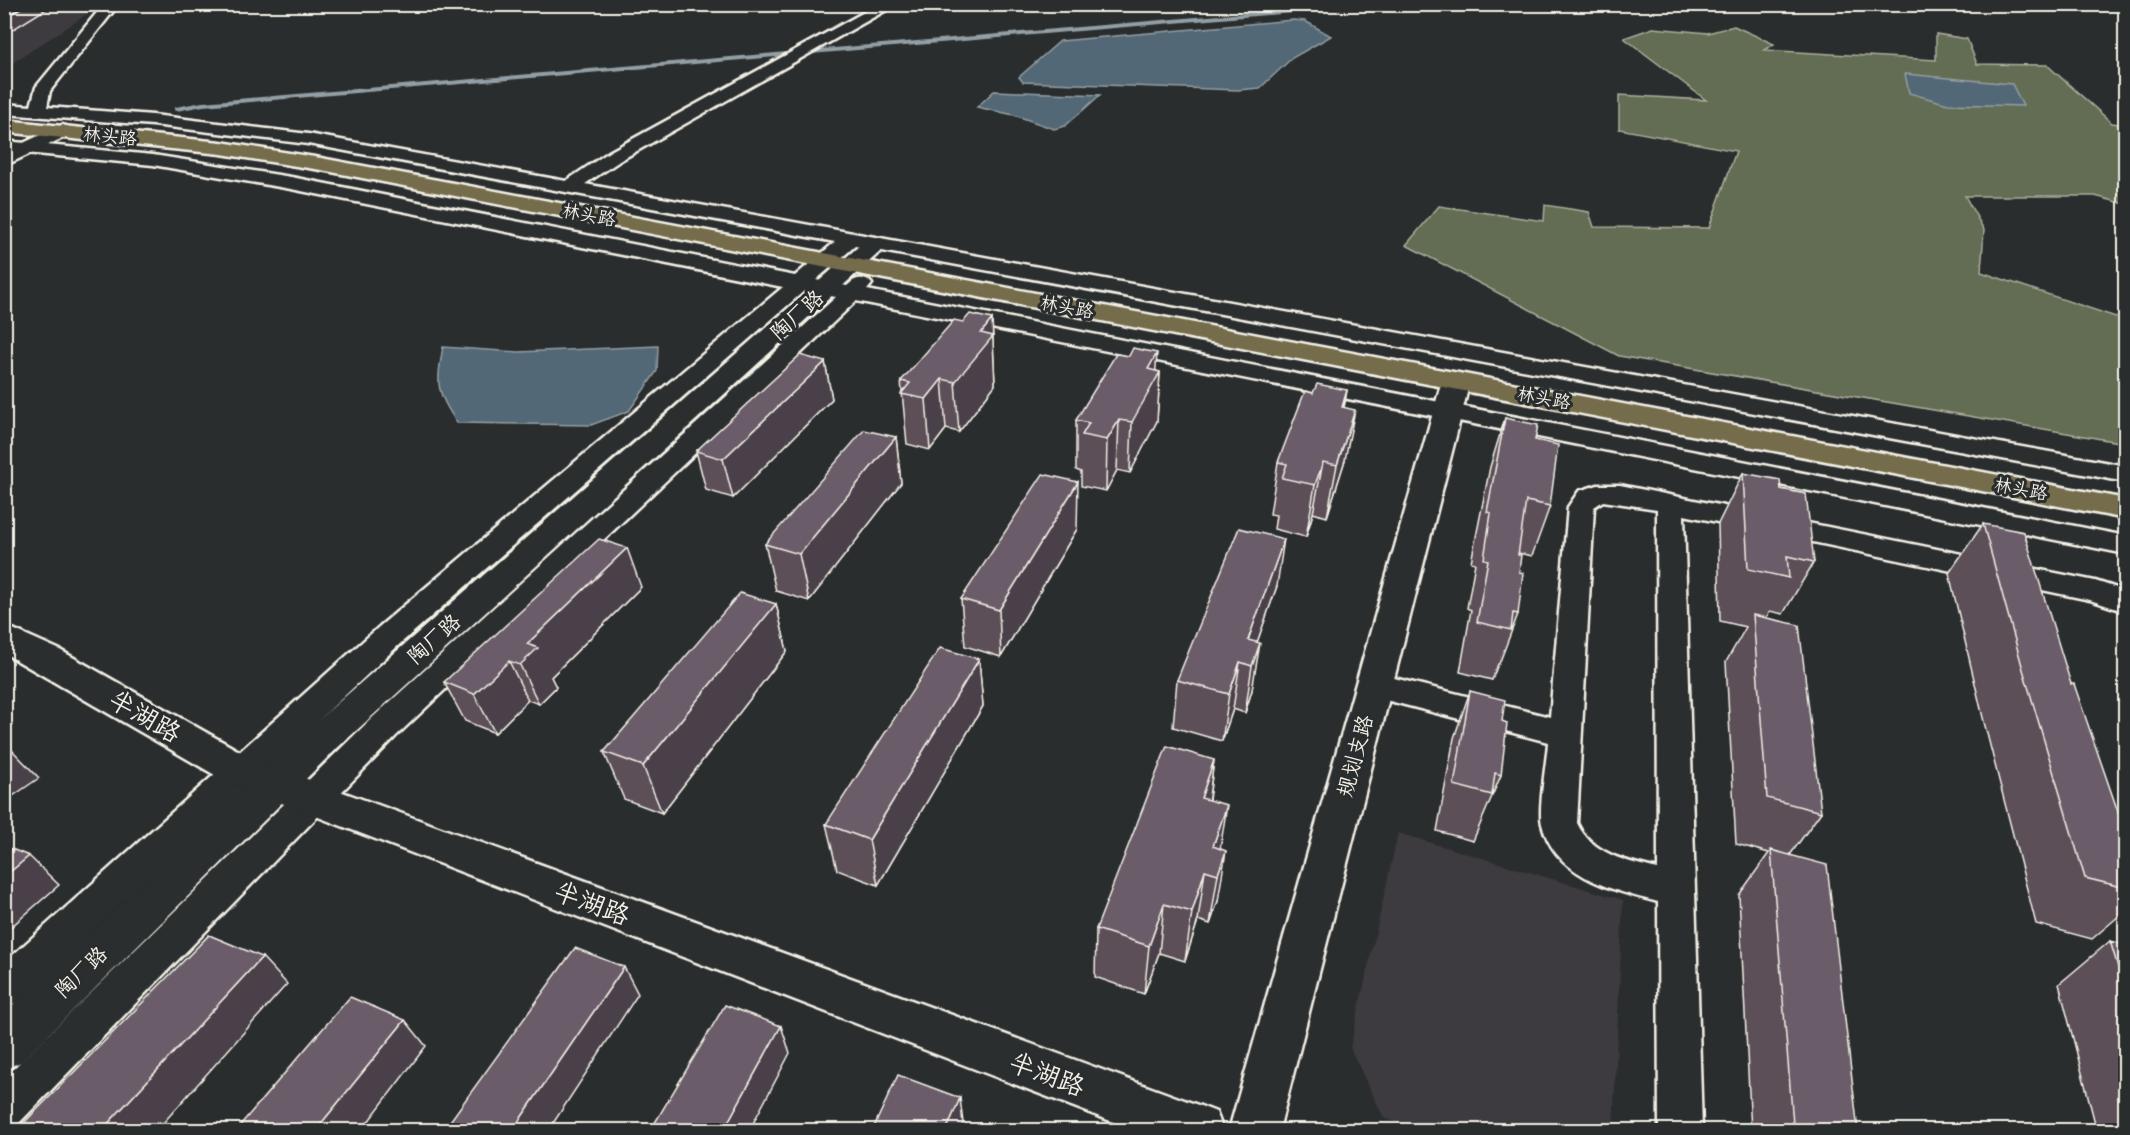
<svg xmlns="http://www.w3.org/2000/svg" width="2130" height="1135" font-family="Kalam,'LXGW WenKai TC',sans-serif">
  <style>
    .built { fill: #3d3b3f }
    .green { fill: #646d53; stroke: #acaf9e; stroke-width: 1.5 }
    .water { fill: #526876; stroke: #939fa4; stroke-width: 1.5 }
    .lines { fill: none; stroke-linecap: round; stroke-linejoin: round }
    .stream { stroke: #939fa4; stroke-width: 4 }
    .minor-casing { stroke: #f4f1e8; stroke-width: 5 }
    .tertiary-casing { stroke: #f4f1e8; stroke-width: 5 }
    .secondary-casing { stroke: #f4f1e8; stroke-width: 5 }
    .primary-casing { stroke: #f4f1e8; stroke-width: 5 }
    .minor { fill: #2a2d2e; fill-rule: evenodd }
    .tertiary { fill: #2a2d2e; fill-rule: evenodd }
    .secondary { fill: #2a2d2e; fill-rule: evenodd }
    .primary { fill: #746c4b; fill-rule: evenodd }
    .wall { fill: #5b4f59; stroke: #f4f1e8; stroke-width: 1.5 }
    .shaded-wall { fill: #4a4049; stroke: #f4f1e8; stroke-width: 1.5 }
    .building { fill: #6a5c68; stroke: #f4f1e8; stroke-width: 1.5 }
    .labels { text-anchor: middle; stroke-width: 6; stroke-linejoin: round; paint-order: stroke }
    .far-street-label { font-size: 18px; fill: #f4f1e8; stroke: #2a2d2e }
    .street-label { font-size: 21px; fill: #f4f1e8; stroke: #2a2d2e }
    .near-street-label { font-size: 26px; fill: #f4f1e8; stroke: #2a2d2e }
  </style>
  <rect width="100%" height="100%" fill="#2a2d2e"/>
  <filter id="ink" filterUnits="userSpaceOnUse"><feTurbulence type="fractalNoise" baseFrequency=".0167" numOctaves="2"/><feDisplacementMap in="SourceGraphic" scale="12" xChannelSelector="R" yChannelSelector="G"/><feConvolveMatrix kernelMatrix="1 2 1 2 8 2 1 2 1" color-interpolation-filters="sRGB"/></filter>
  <g filter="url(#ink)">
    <path class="built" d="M 5,5 L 93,5 L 88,8 L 95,9 L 5,68 Z
      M 1398,833 L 1623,900 L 1613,1130 L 1418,1130 L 1384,1118 L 1350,1048 Z"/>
    <path class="green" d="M 1734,26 L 1774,44 L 1764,50 L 1936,60 L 1936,34 L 1967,39 L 1977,64 L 2047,65 L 2112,123 L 2125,125 L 2125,204 L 2095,196 L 1965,196 L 1984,230 L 1981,272 L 2125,320 L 2125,443 L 1619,356 L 1406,245 L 1439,206 L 1544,221 L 1545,205 L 1589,212 L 1594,227 L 1709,228 L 1736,151 L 1619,129 L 1619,95 L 1706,100 L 1624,38 L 1653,28 L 1708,33 Z"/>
    <path class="water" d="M 1293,20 L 1305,21 L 1331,36 L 1292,58 L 1260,88 L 1238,90 L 1023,82 L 1019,77 L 1060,41 Z
      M 1905,74 L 2012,84 L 2023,106 L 1948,104 L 1909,93 Z
      M 994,91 L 1100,95 L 1065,126 L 1054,129 L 1014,115 L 977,107 Z
      M 658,346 L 657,371 L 629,411 L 591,425 L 457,423 C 436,390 436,386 443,347 L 518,352 Z"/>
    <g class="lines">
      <path class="stream" d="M 2107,4 L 2126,7
        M 176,109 L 203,104 L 1373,4"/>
      <g class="minor-casing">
        <path id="minor" d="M 104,4 L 119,4 L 50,91 L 47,107 L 153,115 L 308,134 L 566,181 L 609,152 L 879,4 L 897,4 L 621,160 L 585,184 L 2126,466 L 2126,482 L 855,246 L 816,280 L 847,286 C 854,279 859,277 868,280 L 872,284 L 867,290 L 2126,536 L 2126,554 L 856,301 L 396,736 L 19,1123 L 4,1129 L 4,1078 L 372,718 L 836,297 L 804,291 L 402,642 L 18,1002 L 4,1007 L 4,963 L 380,626 L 783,287 L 291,189 L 153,165 L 4,151 L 4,141 L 153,155 L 291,177 L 795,276 L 835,242 L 308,144 L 153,125 L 4,114 L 4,104 L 31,106 L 36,87 Z
          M 1598,485 L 1620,485 L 2095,581 L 2126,591 L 2126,612 L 2090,600 L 1684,515 L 1702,1130 L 1659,1130 L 1658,902 C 1613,890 1555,877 1542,824 C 1538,808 1547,761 1548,742 L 1374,697 L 1363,693 L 1358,685 L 1363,677 L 1374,673 L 1550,717 L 1568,507 L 1579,491 ZM 1603,501 L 1657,509 L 1658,869 C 1628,862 1591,854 1577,823 L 1594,507 Z"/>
      </g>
      <g class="tertiary-casing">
        <path id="tertiary" d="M 1456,373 L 1466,375 L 1470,381 L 1279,1130 L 1229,1130 L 1442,381 L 1446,375 Z
          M 4,625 L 58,649 L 255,760 L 1198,1105 L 1216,1112 L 1223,1130 L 1134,1130 L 227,782 L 4,653 Z"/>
      </g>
      <g class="secondary-casing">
        <path id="secondary" d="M 62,125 L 69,127 L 72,131 L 69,135 L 4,166 L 4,152 Z
          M 875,237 L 883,239 L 887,244 L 883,249 L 334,751 L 21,1062 L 4,1069 L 4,1013 L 308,729 L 867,239 Z"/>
      </g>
      <g class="primary-casing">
        <path id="primary" d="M 4,120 L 221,142 L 321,158 L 2126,499 L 2126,519 L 321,170 L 221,154 L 4,132 Z"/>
      </g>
      <use href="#minor" class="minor"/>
      <use href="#tertiary" class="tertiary"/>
      <use href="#secondary" class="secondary"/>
      <use href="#primary" class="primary"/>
    </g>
    <path class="wall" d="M 992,319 L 995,385 L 959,432 L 946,429 L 930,450 L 907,444 L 901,381 L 963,322 Z
      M 825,362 L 832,399 L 733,498 L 706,490 L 696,451 Z
      M 1156,371 L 1160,372 L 1157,421 L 1130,473 L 1117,470 L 1106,491 L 1081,486 L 1081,472 L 1076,470 L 1076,420 Z
      M 1347,390 L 1344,408 L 1345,460 L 1327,517 L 1313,513 L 1306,537 L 1274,529 L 1276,515 L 1270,514 L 1278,462 L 1313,393 Z
      M 1505,418 L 1535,440 L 1550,506 L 1532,556 L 1518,553 L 1518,614 L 1499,664 L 1498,664 L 1492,680 L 1460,672 L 1471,610 L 1467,608 L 1475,563 L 1471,562 L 1490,467 Z
      M 896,437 L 901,483 L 809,601 L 776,591 L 765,544 Z
      M 1743,473 L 1781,489 L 1814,562 L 1783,614 L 1770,611 L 1766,618 L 1821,812 L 1790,855 L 1858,1131 L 1751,1131 L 1739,895 L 1769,853 L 1736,844 L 1726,662 L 1746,627 L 1720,621 L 1718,524 Z
      M 1983,524 L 2071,684 L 2126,835 L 2126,910 L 2092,939 L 2036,924 L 1984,722 L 1949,573 Z
      M 1077,529 L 1001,657 L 965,646 L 961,599 Z
      M 1277,586 L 1257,642 L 1252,690 L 1245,713 L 1233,709 L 1222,741 L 1173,727 L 1177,680 Z
      M 641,587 L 551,677 L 556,687 L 539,704 L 528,700 L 495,733 L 465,721 L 444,682 Z
      M 776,604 L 787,651 L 662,813 L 624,799 L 604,752 Z
      M 979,659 L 983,706 L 878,885 L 837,870 L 826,824 Z
      M 1470,691 L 1502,721 L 1501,775 L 1473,841 L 1437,831 L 1454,738 Z
      M 1214,760 L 1209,800 L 1220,849 L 1218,901 L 1210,924 L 1198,920 L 1185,961 L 1159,953 L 1144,994 L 1095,977 L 1096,929 Z
      M 2110,941 L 2126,945 L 2126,1131 L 2097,1131 L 2059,984 Z"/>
    <path class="shaded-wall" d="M 27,4 L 54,4 L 4,35 L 4,18 Z
      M 992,319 L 995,385 L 959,432 L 955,382 L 981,333 Z
      M 1157,353 L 1155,380 L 1160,372 L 1157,421 L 1130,473 L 1132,422 L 1148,369 Z
      M 825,362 L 832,399 L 733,498 L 723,459 Z
      M 942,379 L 946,429 L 930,450 L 926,399 Z
      M 1347,390 L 1338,440 L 1342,407 Z
      M 1355,410 L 1345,460 L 1327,517 L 1337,465 Z
      M 1119,420 L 1117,470 L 1106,491 L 1107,440 Z
      M 896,437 L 901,483 L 809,601 L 799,554 Z
      M 1323,462 L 1313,513 L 1306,537 L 1315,485 Z
      M 1078,482 L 1077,529 L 1001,657 L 999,610 Z
      M 1284,539 L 1277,586 L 1249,665 L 1248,640 Z
      M 627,548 L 641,587 L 551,677 L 556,687 L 539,704 L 520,665 L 527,644 Z
      M 776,604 L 787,651 L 662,813 L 643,766 Z
      M 1260,643 L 1252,690 L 1245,713 L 1252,666 Z
      M 979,659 L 983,706 L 878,885 L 869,840 Z
      M 509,661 L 528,700 L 495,733 L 474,694 Z
      M 1240,662 L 1233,709 L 1222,741 L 1229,694 Z
      M 10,748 L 39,778 L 4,802 L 4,752 Z
      M 1214,760 L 1207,811 L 1201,798 Z
      M 1227,805 L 1219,856 L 1213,846 Z
      M 1226,851 L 1218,901 L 1210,924 L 1218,874 Z
      M 29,856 L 59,885 L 4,933 L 4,877 Z
      M 1205,870 L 1198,920 L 1185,961 L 1192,912 Z
      M 1164,904 L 1159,953 L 1144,994 L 1149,946 Z
      M 262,957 L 287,984 L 156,1131 L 101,1131 Z
      M 624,967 L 638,994 L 548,1131 L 512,1131 Z
      M 405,1020 L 426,1046 L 361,1131 L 315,1131 Z
      M 781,1026 L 790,1053 L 749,1131 L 723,1131 Z
      M 960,1098 L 963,1123 L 960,1131 L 946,1131 Z"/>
    <path class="building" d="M 4,4 L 27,4 L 4,18 Z
      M 970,314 L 992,319 L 981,333 L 993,336 L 955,382 L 942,379 L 926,399 L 901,394 L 910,383 L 901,381 L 954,320 L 963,322 Z
      M 1133,348 L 1157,353 L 1148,369 L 1160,372 L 1132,422 L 1119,420 L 1107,440 L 1082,435 L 1089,423 L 1076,420 L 1116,354 L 1129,356 Z
      M 800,355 L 825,362 L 723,459 L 696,451 Z
      M 1317,384 L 1347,390 L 1342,407 L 1355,410 L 1337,465 L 1323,462 L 1315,485 L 1282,478 L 1287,464 L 1278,462 L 1305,391 L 1313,393 Z
      M 1505,418 L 1538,425 L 1535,440 L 1558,445 L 1550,506 L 1526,501 L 1518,555 L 1521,555 L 1519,572 L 1523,573 L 1518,614 L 1513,613 L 1511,630 L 1477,622 L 1488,560 L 1484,559 L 1491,513 L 1487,512 Z
      M 864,430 L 896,437 L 799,554 L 765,544 Z
      M 1743,473 L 1780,480 L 1781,489 L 1806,494 L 1814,562 L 1787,556 L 1789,578 L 1748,569 Z
      M 1043,474 L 1078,482 L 999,610 L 961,599 Z
      M 1983,524 L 2024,532 L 2071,684 L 2074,684 L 2126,835 L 2126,888 L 2085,878 L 2024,673 Z
      M 1239,528 L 1284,539 L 1248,640 L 1260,643 L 1252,666 L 1240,662 L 1229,694 L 1177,680 Z
      M 599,539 L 627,548 L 527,644 L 538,648 L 520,665 L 509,661 L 474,694 L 444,682 Z
      M 740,593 L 776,604 L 643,766 L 604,752 Z
      M 1753,615 L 1799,625 L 1821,812 L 1767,798 Z
      M 940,648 L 979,659 L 869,840 L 826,824 Z
      M 1470,691 L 1505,700 L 1502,721 L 1507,723 L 1501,775 L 1495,773 L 1492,795 L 1454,785 Z
      M 4,745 L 10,748 L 4,752 Z
      M 1167,746 L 1214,760 L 1201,798 L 1227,805 L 1213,846 L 1226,851 L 1218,874 L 1205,870 L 1192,912 L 1164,904 L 1149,946 L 1096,929 Z
      M 4,846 L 29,856 L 4,877 Z
      M 1771,850 L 1827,865 L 1858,1131 L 1812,1131 L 1793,1124 Z
      M 209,935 L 262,957 L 101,1131 L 16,1131 Z
      M 2110,941 L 2126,945 L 2126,993 Z
      M 575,948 L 624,967 L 512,1131 L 443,1131 Z
      M 350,997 L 405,1020 L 315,1131 L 235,1131 Z
      M 725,1005 L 781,1026 L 723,1131 L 650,1131 Z
      M 898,1075 L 960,1098 L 946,1131 L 872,1131 Z"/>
  </g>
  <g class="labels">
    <g class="far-street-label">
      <text transform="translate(110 136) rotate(6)" y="6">林头路</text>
      <text transform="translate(589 215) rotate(11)" y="6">林头路</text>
      <text transform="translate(1067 307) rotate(11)" y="6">林头路</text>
      <text transform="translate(1544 398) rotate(11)" y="6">林头路</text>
      <text transform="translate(2021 489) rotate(11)" y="6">林头路</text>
    </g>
    <g class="street-label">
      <text transform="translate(797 315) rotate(-42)" y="7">陶厂路</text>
      <text transform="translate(434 639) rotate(-42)" y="7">陶厂路</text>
      <text transform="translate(1355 756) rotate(-75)" y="7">规划支路</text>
      <text transform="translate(81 972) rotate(-44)" y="7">陶厂路</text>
    </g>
    <g class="near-street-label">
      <text transform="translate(145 716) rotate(30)" y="9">半湖路</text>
      <text transform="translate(592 903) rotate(21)" y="9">半湖路</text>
      <text transform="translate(1047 1074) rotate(21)" y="9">半湖路</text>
    </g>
  </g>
  <rect width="2130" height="1135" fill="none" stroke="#2a2d2e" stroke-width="24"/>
  <rect x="12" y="12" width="2106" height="1111" fill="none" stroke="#f4f1e8" stroke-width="2" filter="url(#ink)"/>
</svg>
